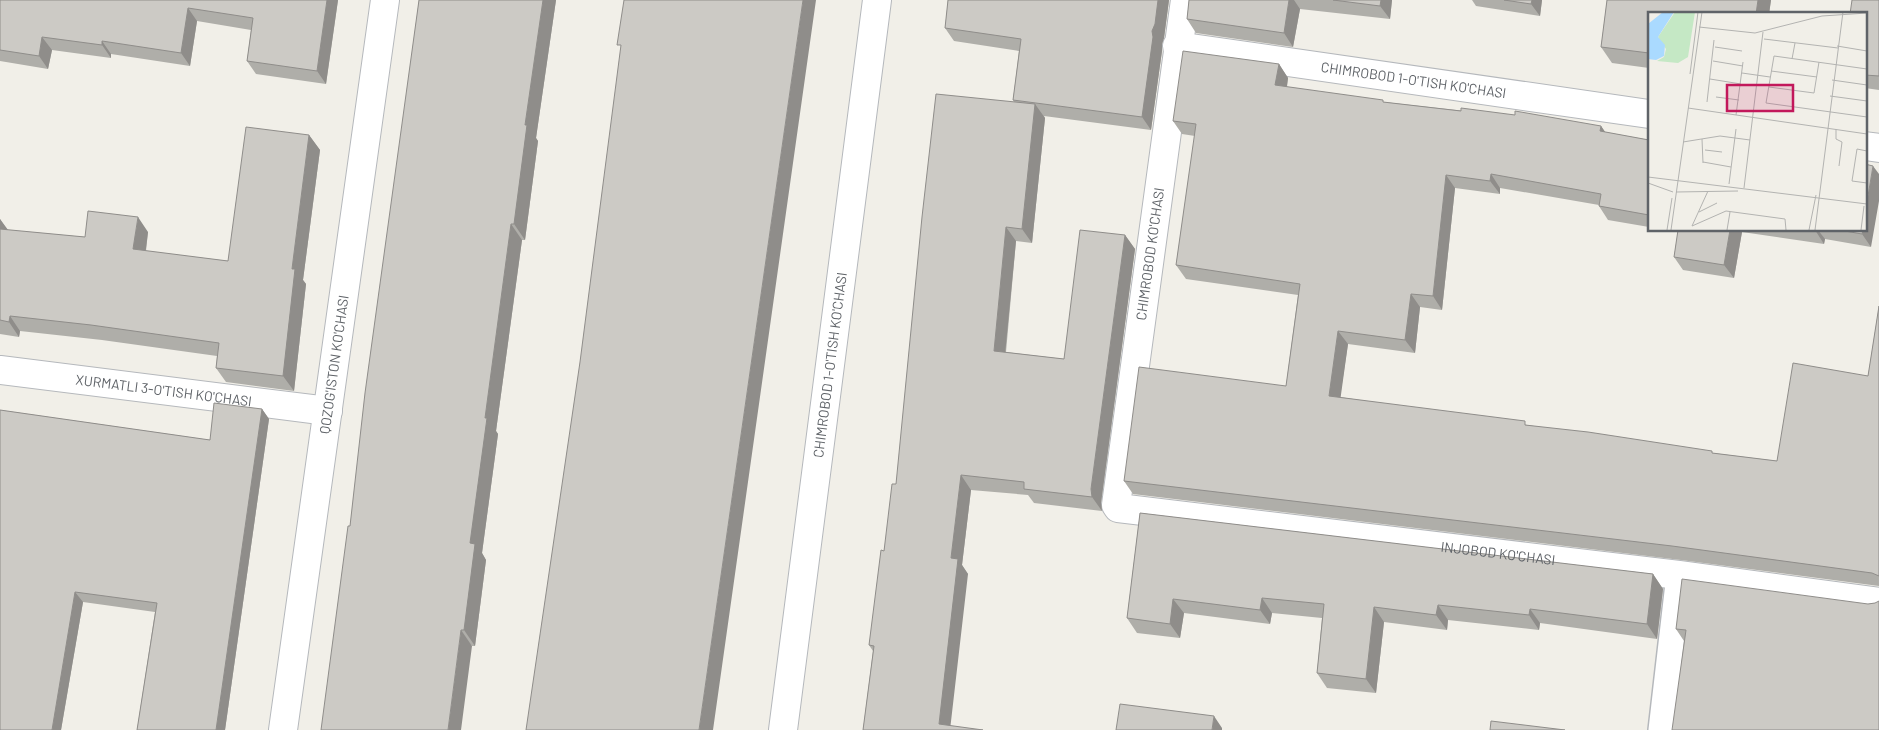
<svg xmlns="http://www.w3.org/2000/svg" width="1879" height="730" font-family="Barlow,sans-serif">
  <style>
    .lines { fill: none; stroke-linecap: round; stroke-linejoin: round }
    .service-casing { stroke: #b5b8bc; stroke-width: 28 }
    .minor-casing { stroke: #b5b8bc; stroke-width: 30 }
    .service { stroke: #fff; stroke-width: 25 }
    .minor { stroke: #fff; stroke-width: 28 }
    .wall { fill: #afaea9 }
    .shaded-wall { fill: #8f8d8a }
    .building { fill: #cccac5; stroke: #8f8d8a }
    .labels { text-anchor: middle; stroke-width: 4.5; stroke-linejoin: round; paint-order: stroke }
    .street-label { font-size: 14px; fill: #5f6368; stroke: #fff }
    .inset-road { fill: none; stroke: #b3b3b1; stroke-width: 1 }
    .view { fill: #c2185b; fill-opacity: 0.15; stroke: #c2185b; stroke-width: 2.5 }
    .inset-edge { fill: none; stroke: #5f6368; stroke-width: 2.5 }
  </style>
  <rect width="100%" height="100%" fill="#f1efe8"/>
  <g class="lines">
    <g class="service-casing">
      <path id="service" d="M 1661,730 L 1679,575"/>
    </g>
    <g class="minor-casing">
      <g id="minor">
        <path id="s1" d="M 1185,0 L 1116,505 L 1118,508 L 1679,575 L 1879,602"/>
        <path id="s2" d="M 1177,46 L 1649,114"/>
        <path d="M 1865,146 L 1879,148"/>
        <path id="s3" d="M 0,370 L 328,411"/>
        <path id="s4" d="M 283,730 L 385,0"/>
        <path id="s5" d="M 783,730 L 877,0"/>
      </g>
    </g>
    <use href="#service" class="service"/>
    <use href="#minor" class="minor"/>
  </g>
  <path class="wall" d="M 0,0 L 338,0 L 326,84 L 256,74 L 247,61 L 251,30 L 197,21 L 190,66 L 111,54 L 111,58 L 52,50 L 48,69 L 0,61 Z
    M 419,0 L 556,0 L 536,138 L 538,141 L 525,240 L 522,240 L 496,431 L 498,434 L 482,553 L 486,560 L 475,646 L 472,646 L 350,526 Z
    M 948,0 L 1169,0 L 1164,38 L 1162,44 L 1162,51 L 1151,130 L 1044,116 L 1045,118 L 1032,243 L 1016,241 L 1006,352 L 1064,359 L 1125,235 L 1135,249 L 1101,503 L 1102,511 L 1034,503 L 1028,495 L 971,490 L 962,565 L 968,574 L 863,730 L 873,651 L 869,645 L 884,551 L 896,484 L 1014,102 L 1013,100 L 1019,51 L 954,41 L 945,28 Z
    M 1189,0 L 1392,0 L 1390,19 L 1300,9 L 1293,47 L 1196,33 L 1187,19 Z
    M 1472,0 L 1542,0 L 1540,16 L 1476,6 Z
    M 1607,0 L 1771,0 L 1769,14 L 1649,14 L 1649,68 L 1612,63 L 1601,47 Z
    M 1879,0 L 1879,90 L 1865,88 L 1865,14 Z
    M 1279,64 L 1288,78 L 1287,87 L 1384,102 L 1601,126 L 1605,132 L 1649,140 L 1649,227 L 1608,220 L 1599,206 L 1599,205 L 1500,188 L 1500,194 L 1455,188 L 1442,310 L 1420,307 L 1415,353 L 1348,344 L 1340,397 L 1713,453 L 1777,461 L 1868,376 L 1879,306 L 1879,586 L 1681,560 L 1133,494 L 1124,481 L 1286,386 L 1298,295 L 1186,279 L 1176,265 L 1195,136 L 1182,134 L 1173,121 Z
    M 309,135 L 320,150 L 303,280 L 306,284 L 294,391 L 226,382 L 216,368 L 217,356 L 102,340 L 20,331 L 19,337 L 0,334 L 0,219 L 7,230 L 85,237 L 148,232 L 146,251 L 228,261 Z
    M 1670,230 L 1865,230 L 1871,247 L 1825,239 L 1824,244 L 1742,232 L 1734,278 L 1683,270 L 1674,257 L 1678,231 Z
    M 262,409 L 269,419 L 225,730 L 137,730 L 155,612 L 83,602 L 61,730 L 0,730 L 0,410 L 210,440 Z
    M 1140,513 L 1653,574 L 1663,589 L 1657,639 L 1540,623 L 1539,630 L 1448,620 L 1447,630 L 1384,622 L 1376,693 L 1327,688 L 1317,673 L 1322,618 L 1272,613 L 1270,624 L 1184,613 L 1180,638 L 1137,633 L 1127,618 Z
    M 1875,603 L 1879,730 L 1684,641 L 1676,629 Z"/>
  <path class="shaded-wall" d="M 327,0 L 338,0 L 326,84 L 317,71 Z
    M 543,0 L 556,0 L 536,138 L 538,141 L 525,240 L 514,224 L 525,125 Z
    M 803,0 L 816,0 L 713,730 L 699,730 Z
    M 1158,0 L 1169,0 L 1164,38 L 1162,44 L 1162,51 L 1151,130 L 1142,117 L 1152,31 Z
    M 1289,0 L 1294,0 L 1300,9 L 1293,47 L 1284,33 Z
    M 1381,0 L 1392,0 L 1390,19 L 1380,6 Z
    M 1532,0 L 1542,0 L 1540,16 L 1531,4 Z
    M 1758,0 L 1771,0 L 1769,14 L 1756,14 Z
    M 188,8 L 197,21 L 190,66 L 181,53 Z
    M 42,37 L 52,50 L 48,69 L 39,56 Z
    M 102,41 L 111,54 L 111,58 L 102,45 Z
    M 1279,64 L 1288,78 L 1285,99 L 1275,85 Z
    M 1035,104 L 1045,118 L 1032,243 L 1022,229 Z
    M 1601,126 L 1610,139 L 1600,131 Z
    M 309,135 L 320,150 L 303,280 L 306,284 L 294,391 L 283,376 L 292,269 Z
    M 1873,166 L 1879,174 L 1879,201 L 1871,247 L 1862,234 L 1863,230 L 1865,230 L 1865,214 Z
    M 1491,174 L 1500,188 L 1500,194 L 1490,181 Z
    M 1446,175 L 1455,188 L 1442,310 L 1433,296 Z
    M 138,217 L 148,232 L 144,264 L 133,249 Z
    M 0,219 L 11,234 L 0,231 Z
    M 511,224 L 522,240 L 496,431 L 498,434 L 482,553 L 486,560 L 475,646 L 464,630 L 470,543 L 485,418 Z
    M 1006,227 L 1016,241 L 1004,365 L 994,351 Z
    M 1730,230 L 1740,230 L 1742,232 L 1734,278 L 1724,265 Z
    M 1815,230 L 1818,230 L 1825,239 L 1824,244 Z
    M 1125,235 L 1135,249 L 1101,503 L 1102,511 L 1092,497 L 1091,489 Z
    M 1411,294 L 1420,307 L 1415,353 L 1405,340 Z
    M 10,316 L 20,331 L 19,337 L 9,322 Z
    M 1338,331 L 1348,344 L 1339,409 L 1329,396 Z
    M 262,409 L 269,419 L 225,730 L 216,730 Z
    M 961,475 L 971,490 L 962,565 L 968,574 L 950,730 L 939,724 L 951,558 Z
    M 1653,574 L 1663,589 L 1657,639 L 1647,624 Z
    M 75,592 L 83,602 L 61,730 L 52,730 Z
    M 1262,598 L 1272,613 L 1270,624 L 1260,610 Z
    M 1173,599 L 1184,613 L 1180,638 L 1170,624 Z
    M 1438,605 L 1448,620 L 1447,630 L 1436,615 Z
    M 1374,607 L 1384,622 L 1376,693 L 1366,679 Z
    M 1530,609 L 1540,623 L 1539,630 L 1529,615 Z
    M 461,630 L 472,646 L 461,730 L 448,730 Z
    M 1214,716 L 1222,728 L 1222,730 L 1212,730 Z"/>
  <path class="building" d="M 0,0 L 327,0 L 317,71 L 247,61 L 253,18 L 188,8 L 181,53 L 102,41 L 102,45 L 42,37 L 39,56 L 0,50 Z
    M 419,0 L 543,0 L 525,125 L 527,125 L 514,224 L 511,224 L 485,418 L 487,418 L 470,543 L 475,544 L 464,630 L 461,630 L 448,730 L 321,730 L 348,526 L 350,526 L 365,393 Z
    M 624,0 L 803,0 L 699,730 L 526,730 L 580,362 L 621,45 L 617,45 Z
    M 948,0 L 1158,0 L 1155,24 L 1152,31 L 1153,37 L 1142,117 L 1013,100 L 1021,39 L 945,28 Z
    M 1189,0 L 1289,0 L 1284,33 L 1187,19 Z
    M 1333,0 L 1381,0 L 1380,6 Z
    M 1504,0 L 1532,0 L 1531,4 Z
    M 1607,0 L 1758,0 L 1756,14 L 1649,14 L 1649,53 L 1601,47 Z
    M 1852,0 L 1879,0 L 1879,76 L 1865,75 L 1865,14 L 1850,14 Z
    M 1183,51 L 1279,64 L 1275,85 L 1383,100 L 1383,102 L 1461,111 L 1461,108 L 1515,115 L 1515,111 L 1601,126 L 1600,131 L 1649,140 L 1649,215 L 1599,206 L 1601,194 L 1491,174 L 1490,181 L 1446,175 L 1433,296 L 1411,294 L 1405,340 L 1338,331 L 1329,396 L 1525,421 L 1525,425 L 1588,432 L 1712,451 L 1712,453 L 1777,461 L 1793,363 L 1868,376 L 1879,306 L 1879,576 L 1872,573 L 1672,546 L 1124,481 L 1139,367 L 1286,386 L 1300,284 L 1176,265 L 1196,124 L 1173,121 Z
    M 936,94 L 1035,104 L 1022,229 L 1006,227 L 994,351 L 1064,359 L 1080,230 L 1125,235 L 1091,489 L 1092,497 L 1024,489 L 1024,482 L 961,475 L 951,558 L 958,559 L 939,724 L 983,730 L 863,730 L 874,646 L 869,645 L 881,550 L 884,551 L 892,484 L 896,484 L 922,217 Z
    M 246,127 L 309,135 L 292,269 L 295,269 L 283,376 L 216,368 L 219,343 L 91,325 L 10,316 L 9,322 L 0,320 L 0,229 L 85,237 L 88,211 L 138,217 L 133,249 L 228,261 Z
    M 1865,164 L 1873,166 L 1865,214 Z
    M 1678,230 L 1730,230 L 1724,265 L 1674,257 Z
    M 1839,230 L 1863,230 L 1862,234 Z
    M 214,403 L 262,409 L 216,730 L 137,730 L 157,603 L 75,592 L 52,730 L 0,730 L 0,410 L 210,440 Z
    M 1140,513 L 1653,574 L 1647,624 L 1530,609 L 1529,615 L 1438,605 L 1436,615 L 1374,607 L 1366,679 L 1317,673 L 1324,604 L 1262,598 L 1260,610 L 1173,599 L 1170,624 L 1127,618 Z
    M 1682,579 L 1868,604 L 1875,603 L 1879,601 L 1879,730 L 1672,730 L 1686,630 L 1676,629 Z
    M 1120,704 L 1214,716 L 1212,730 L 1116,730 Z
    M 1491,721 L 1565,730 L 1490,730 Z"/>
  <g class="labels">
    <g class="street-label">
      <text dy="5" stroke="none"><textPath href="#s2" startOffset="239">CHIMROBOD 1-O'TISH KO'CHASI</textPath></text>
      <text transform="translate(1150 254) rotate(-82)" y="5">CHIMROBOD KO'CHASI</text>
      <text dy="5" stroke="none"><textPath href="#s4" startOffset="369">QOZOG'ISTON KO'CHASI</textPath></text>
      <text dy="5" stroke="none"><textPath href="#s5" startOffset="368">CHIMROBOD 1-O'TISH KO'CHASI</textPath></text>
      <text dy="5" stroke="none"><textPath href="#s3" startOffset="165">XURMATLI 3-O'TISH KO'CHASI</textPath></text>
      <text dy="5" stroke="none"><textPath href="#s1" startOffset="896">INJOBOD KO'CHASI</textPath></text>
    </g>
  </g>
  <g transform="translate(1648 12)">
    <rect width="219" height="219" fill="#f1efe8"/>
    <path d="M 27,0 L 47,0 L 40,45 L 30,51 L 9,49 L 16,45 L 18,37 L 10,25 Z" fill="#c5e8c5"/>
    <path d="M 15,0 L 26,0 L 10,25 L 17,33 L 16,44 L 8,48 L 0,47 L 0,12 Z" fill="#aadaff"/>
    <path class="inset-road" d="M 51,15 L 107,21 L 174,4 L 219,1M 116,27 L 190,36M 189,34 L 219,39M 67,35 L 94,39M 144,47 L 147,31M 65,49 L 95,54M 219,57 L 126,44 L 118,91 L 219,105M 123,59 L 169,65M 94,61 L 122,65M 42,62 L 50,0M 62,67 L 93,72M 184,68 L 219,73M 121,75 L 166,81 L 171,50M 182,84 L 219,89M 68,85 L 91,88M 59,90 L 66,28M 40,96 L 219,122M 88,103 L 95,50M 188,117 L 188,127 L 194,130 L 191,154M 54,127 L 55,151M 35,130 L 72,124 L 102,128M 57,138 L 74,140M 219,139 L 209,137 L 204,169 L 219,171M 55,150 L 83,155M 0,165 L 219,192M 0,171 L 25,180M 81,172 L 88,117M 96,176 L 115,20M 28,180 L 90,179M 51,200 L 69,191M 44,214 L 78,199 L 137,207 L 138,218M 44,214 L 60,179M 19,218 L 24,186M 23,218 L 54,0M 79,218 L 82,200M 161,218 L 168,183M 167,218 L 195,0M 213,218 L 216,194"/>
    <path class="view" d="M 79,73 L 145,73 L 145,99 L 79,99 Z"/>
    <rect width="219" height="219" class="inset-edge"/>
  </g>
</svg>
